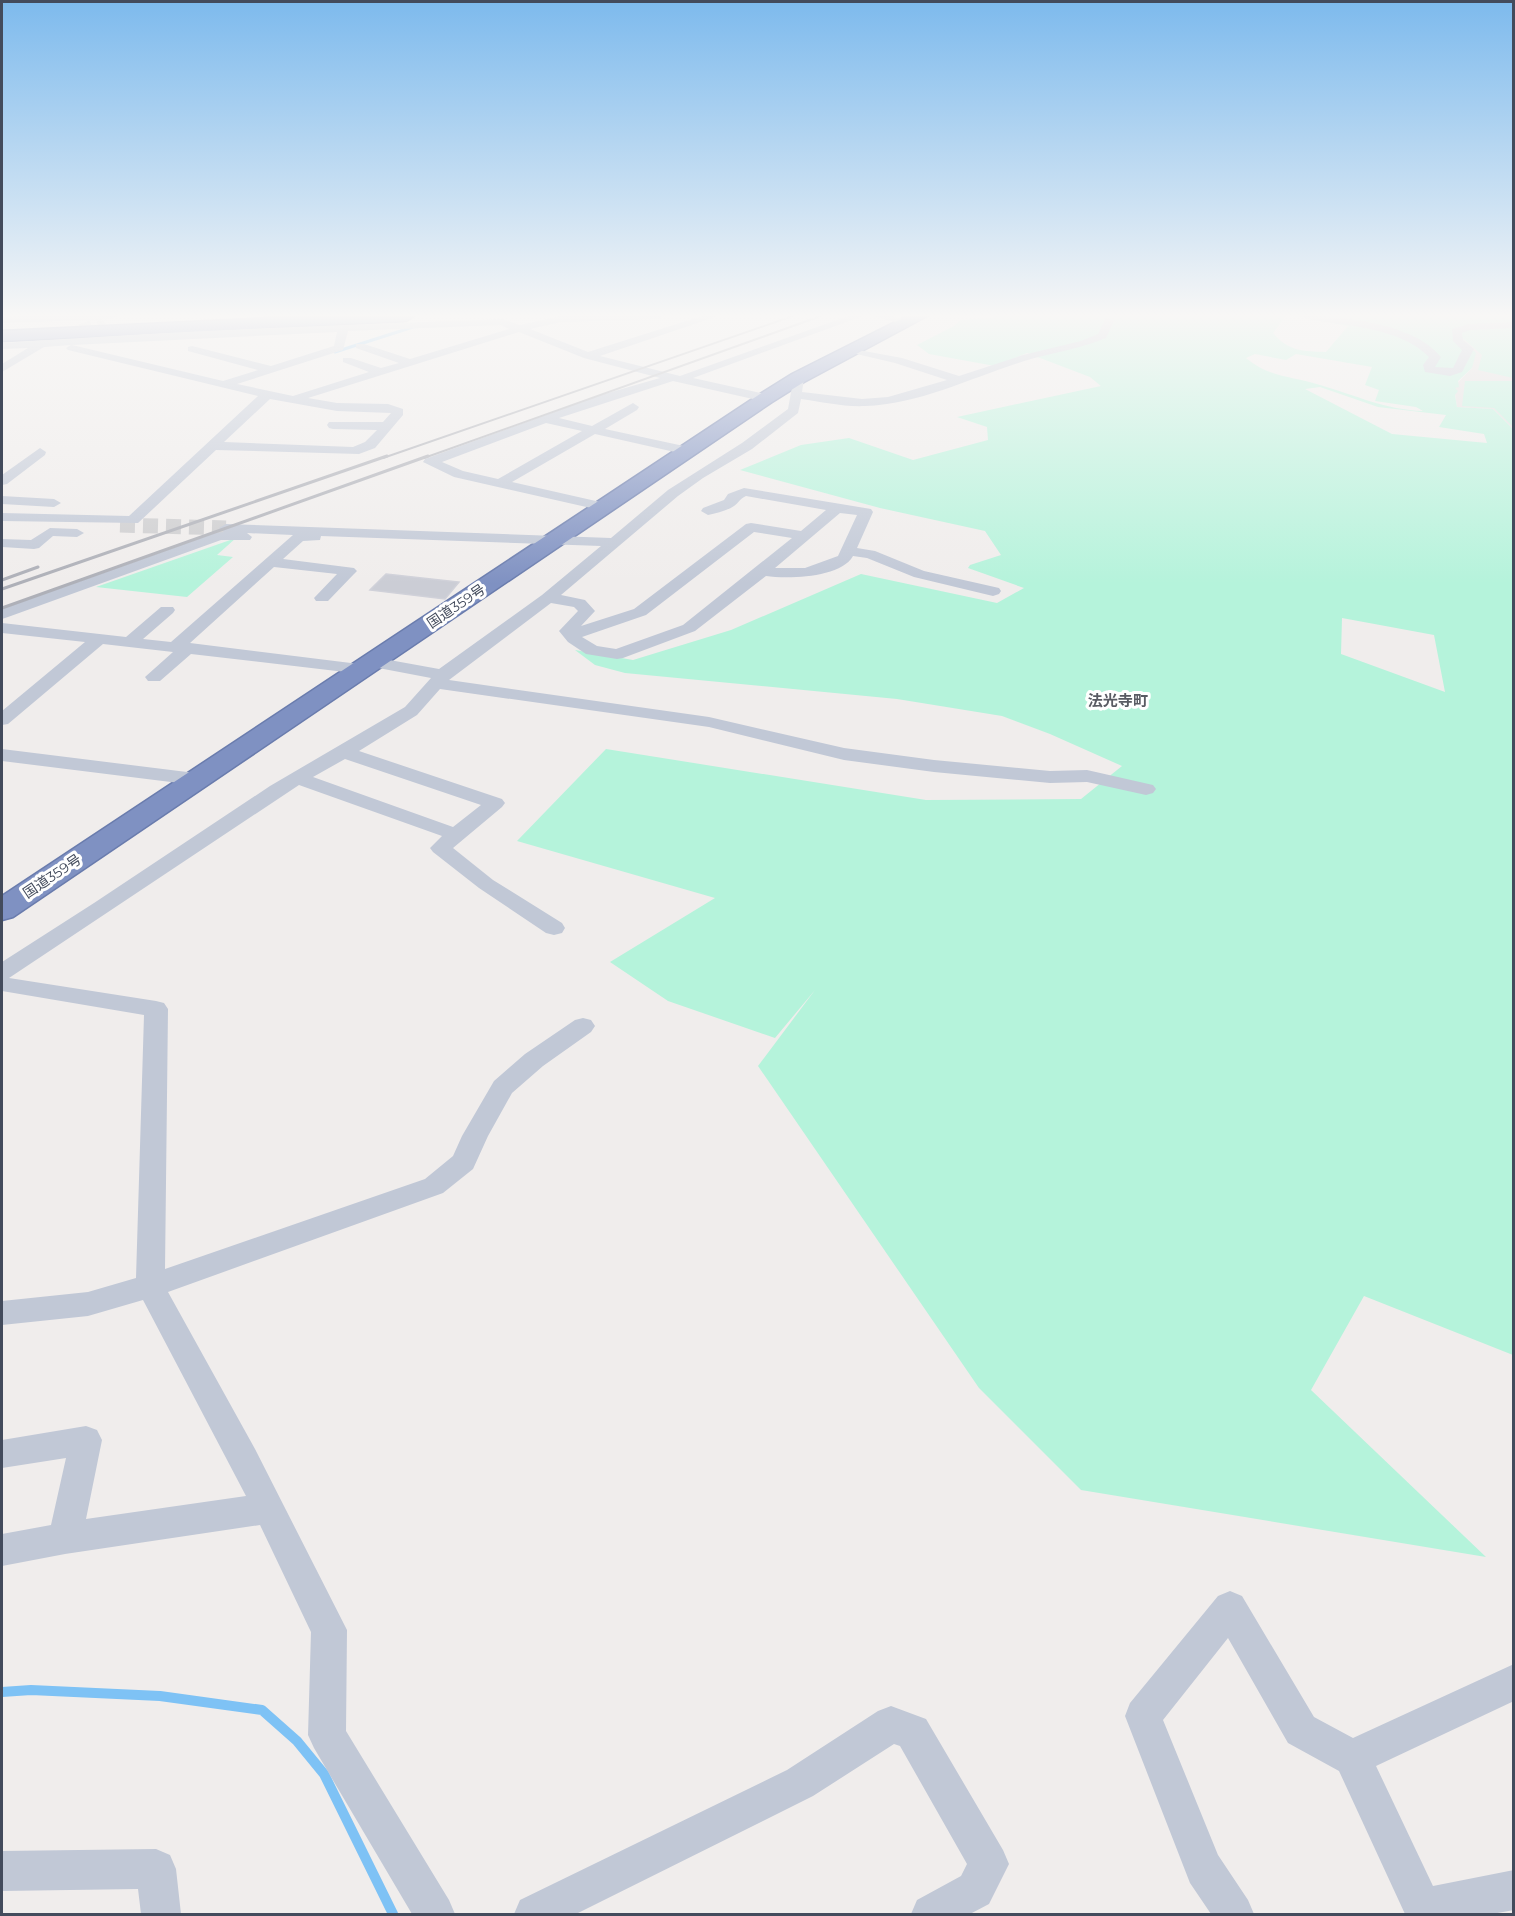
<svg xmlns="http://www.w3.org/2000/svg" width="1515" height="1916" font-family="Montserrat,'Noto Sans JP',sans-serif">
  <style>
    .education { fill: #e1dede }
    .green { fill: #b5f3db; fill-rule: evenodd }
    .lines { fill: none; stroke-linecap: round; stroke-linejoin: round }
    .stream-far1 { stroke: #7ec2f5; stroke-width: 3 }
    .stream { stroke: #7ec2f5; stroke-width: 10 }
    .building { fill: #cbcdd5; stroke: #d0d1d9; stroke-width: 1.5 }
    .minor-tunnel-far1 { stroke: #cdcdcf; stroke-width: 12; stroke-dasharray: 12 6; stroke-linecap: butt }
    .minor-tunnel { stroke: #cdcdcf; stroke-width: 15; stroke-dasharray: 15 8; stroke-linecap: butt }
    .highway-casing { stroke: #6a7cad; stroke-width: 3 }
    .minor { fill: #c1c8d6; fill-rule: evenodd }
    .highway { fill: #7f91c2; fill-rule: evenodd }
    .rail-far1 { stroke: #aeb0b8; stroke-width: 2 }
    .rail { stroke: #aeb0b8; stroke-width: 3 }
    .labels { text-anchor: middle; stroke-width: 6; stroke-linejoin: round; paint-order: stroke }
    .far-street-label { font-size: 14px; fill: #434b5c; stroke: #fff }
    .far-quarter-label { font-size: 15px; font-weight: bold; fill: #595b63; stroke: #fff }
  </style>
  <rect width="100%" height="100%" fill="#f0edec"/>
  <path class="education" d="M 1513,327 L 1513,429 L 1493,409 L 1457,407 L 1454,387 L 1472,368 L 1457,333 Z"/>
  <path class="green" d="M 993,316 L 1286,316 L 1273,333 C 1289,352 1303,351 1326,352 L 1348,326 L 1295,316 L 1513,316 L 1513,378 L 1478,370 L 1482,355 L 1458,334 L 1476,353 L 1472,368 L 1458,381 L 1459,387 L 1455,388 L 1458,391 L 1455,395 L 1457,407 L 1493,409 L 1513,429 L 1513,1355 L 1364,1296 L 1311,1390 L 1486,1557 L 1081,1490 L 979,1388 L 758,1066 L 815,990 L 775,1038 L 668,1001 L 610,962 L 715,898 L 517,841 L 606,749 L 926,800 L 1081,799 L 1122,766 L 1050,734 L 1002,716 L 897,699 L 625,673 L 595,665 L 575,650 L 633,660 L 731,630 L 861,574 L 997,603 L 1024,588 L 968,568 L 970,565 L 1001,555 L 985,531 L 880,508 L 740,470 L 801,445 L 849,438 L 913,460 L 988,440 L 987,427 L 957,417 L 1101,386 L 1090,377 L 1027,353 L 995,366 L 929,354 L 917,345 L 954,326 L 960,320 L 993,318 ZM 1255,354 L 1286,360 L 1296,354 L 1372,367 L 1365,385 L 1379,390 L 1375,401 L 1416,407 L 1423,411 C 1386,410 1355,395 1320,385 C 1292,376 1270,378 1246,358 ZM 1320,387 L 1378,407 L 1446,415 L 1439,427 L 1484,434 L 1487,443 L 1392,434 L 1305,389 ZM 1342,618 L 1434,635 L 1445,692 L 1341,654 Z
    M 1465,381 L 1513,381 L 1513,427 L 1494,408 L 1462,406 Z
    M 236,538 L 217,555 L 233,557 L 187,597 L 96,587 Z"/>
  <g class="lines">
    <path class="stream-far1" d="M 335,352 L 413,327"/>
    <path class="stream" d="M 2,1692 L 31,1690 L 160,1696 L 262,1710 L 297,1741 L 324,1774 L 393,1914"/>
  </g>
  <path class="building" d="M 386,574 L 459,582 L 445,599 L 370,590 Z"/>
  <g class="lines">
    <path class="minor-tunnel-far1" d="M 64,337 L 104,321"/>
    <path class="minor-tunnel" d="M 120,525 L 226,528"/>
    <g class="highway-casing">
      <path id="highway" d="M 310,316 L 414,316 L 406,321 L 2,341 L 2,331 Z
        M 907,316 L 927,316 L 804,382 L 772,402 L 13,917 L 2,920 L 2,896 L 760,394 L 792,374 Z"/>
    </g>
    <path class="minor" d="M 22,316 L 118,316 L 113,319 L 2,323 L 2,317 Z
      M 560,316 L 663,316 L 658,319 L 561,322 L 530,329 L 588,352 L 702,316 L 718,316 L 600,356 L 680,376 L 848,316 L 863,316 L 693,378 L 770,395 L 770,401 L 766,402 L 673,381 L 559,418 L 592,426 L 633,403 L 639,407 L 637,410 L 605,429 L 693,448 L 694,451 L 688,455 L 595,434 L 512,482 L 609,504 L 611,507 L 609,510 L 604,511 L 454,477 L 423,462 L 425,459 L 601,395 L 660,378 L 584,358 L 519,332 L 308,398 L 337,403 L 388,404 L 403,409 L 403,415 L 375,448 L 359,454 L 216,450 L 138,523 L 2,521 L 2,513 L 129,516 L 258,396 L 68,350 L 66,348 L 71,345 L 44,347 L 2,372 L 2,364 L 28,348 L 2,349 L 2,343 L 191,331 L 502,319 L 520,325 ZM 501,325 L 509,329 L 410,359 L 364,344 L 356,344 L 356,348 L 399,363 L 381,368 L 351,358 L 343,358 L 343,362 L 369,372 L 293,396 L 237,384 L 343,350 L 348,331 ZM 337,332 L 334,346 L 271,366 L 192,346 L 188,347 L 188,351 L 258,370 L 223,381 L 72,345 ZM 270,399 L 337,411 L 391,413 L 383,422 L 329,422 L 327,425 L 329,428 L 333,429 L 377,430 L 365,442 L 353,447 L 224,442 ZM 546,423 L 582,431 L 498,479 L 463,471 L 442,462 Z
      M 872,316 L 893,316 L 911,322 L 906,325 Z
      M 1302,316 C 1342,316 1414,323 1441,357 L 1435,367 L 1453,368 L 1462,350 L 1453,341 L 1452,329 L 1469,324 L 1514,322 L 1514,328 L 1470,330 L 1462,333 L 1463,340 L 1474,349 L 1462,372 L 1450,376 L 1425,372 L 1423,365 L 1429,357 C 1400,327 1346,326 1307,319 Z
      M 1109,318 L 1114,321 L 1106,338 C 1082,348 1056,352 1031,359 C 976,375 923,404 865,406 C 844,407 822,402 801,399 L 798,413 L 752,449 L 703,478 L 678,496 L 561,595 L 585,600 L 595,611 L 581,626 L 634,609 L 746,524 L 751,523 L 801,531 L 826,510 L 746,496 C 739,499 739,503 734,506 C 727,511 716,513 708,515 L 701,511 L 703,508 L 724,500 L 728,494 L 744,488 L 871,509 L 873,512 L 857,548 L 875,551 L 924,571 L 999,588 L 1001,591 L 999,594 L 993,596 L 914,577 L 867,558 L 853,556 C 841,578 788,579 766,576 L 695,631 L 623,658 L 617,659 L 586,654 L 568,642 L 559,631 L 578,611 L 574,607 L 551,603 L 449,680 L 709,717 L 844,748 L 934,760 L 1050,771 L 1087,770 L 1153,785 L 1156,789 L 1153,793 L 1146,795 L 1087,782 L 1050,783 L 934,772 L 844,760 L 709,727 L 440,689 L 417,715 L 359,751 L 502,799 L 505,803 L 502,807 L 453,848 L 493,880 L 562,923 L 565,928 L 562,933 L 554,935 L 546,933 L 479,888 L 433,852 L 430,848 L 442,836 L 299,785 L 9,978 L 156,1001 L 164,1003 L 168,1009 L 165,1269 L 425,1179 L 453,1156 L 462,1136 L 494,1081 L 525,1054 L 575,1020 L 583,1018 L 591,1020 L 595,1026 L 591,1032 L 543,1066 L 512,1093 L 488,1136 L 473,1169 L 443,1193 L 168,1292 L 255,1449 L 347,1630 L 346,1731 L 449,1900 L 455,1914 L 412,1914 L 314,1748 L 308,1735 L 311,1632 L 260,1525 L 65,1554 L 2,1566 L 2,1534 L 51,1525 L 66,1458 L 2,1468 L 2,1440 L 86,1426 L 97,1430 L 102,1440 L 86,1519 L 246,1496 L 143,1300 L 88,1316 L 2,1325 L 2,1301 L 88,1292 L 136,1278 L 144,1015 L 2,991 L 2,962 L 94,903 L 270,786 L 405,707 L 431,678 L 368,666 L 371,669 L 368,673 L 362,674 L 191,654 L 160,681 L 148,681 L 145,677 L 173,652 L 103,644 L 8,724 L 2,725 L 2,711 L 85,642 L 2,633 L 2,623 L 126,637 L 161,607 L 173,607 L 175,610 L 173,613 L 143,639 L 171,642 L 293,535 L 247,533 L 252,537 L 250,540 L 221,540 L 8,617 L 2,619 L 2,609 L 215,533 L 224,532 L 219,528 L 226,524 L 611,538 L 668,490 L 742,443 L 788,409 L 794,376 L 798,375 L 804,378 L 802,392 L 862,399 L 888,397 L 947,380 L 895,363 L 848,352 L 848,348 L 902,358 L 959,376 L 1023,355 L 1081,341 L 1098,334 L 1105,319 ZM 840,513 L 857,515 L 838,556 L 805,568 L 775,568 ZM 754,532 L 792,538 L 683,625 L 616,649 L 597,646 L 582,637 L 646,615 ZM 321,536 L 601,546 L 542,595 L 439,669 L 373,657 L 367,658 L 365,662 L 367,665 L 190,643 L 274,567 L 337,574 L 314,598 L 316,601 L 328,601 L 354,574 L 357,571 L 354,568 L 283,559 L 303,541 L 320,540 ZM 345,759 L 481,805 L 453,827 L 313,777 Z
      M 40,448 L 46,452 L 45,455 L 7,484 L 2,485 L 2,475 Z
      M 2,496 L 54,499 L 61,503 L 54,507 L 2,504 Z
      M 50,528 L 77,529 L 84,533 L 77,537 L 53,536 L 39,548 L 34,549 L 2,547 L 2,539 L 31,540 Z
      M 2,749 L 195,773 L 202,775 L 205,779 L 202,783 L 195,785 L 2,761 Z
      M 1230,1591 L 1242,1596 L 1314,1717 L 1353,1738 L 1514,1664 L 1514,1701 L 1376,1766 L 1433,1886 L 1514,1870 L 1514,1910 L 1492,1914 L 1405,1914 L 1339,1771 L 1288,1743 L 1228,1638 L 1163,1720 L 1218,1855 L 1248,1900 L 1254,1914 L 1211,1914 L 1190,1883 L 1125,1716 L 1130,1703 L 1218,1596 Z
      M 891,1706 L 926,1719 L 1003,1850 L 1009,1864 L 989,1904 L 970,1914 L 911,1914 L 917,1900 L 961,1876 L 967,1864 L 900,1746 L 894,1744 L 813,1796 L 576,1914 L 514,1914 L 520,1900 L 787,1770 L 878,1711 Z
      M 156,1849 L 170,1855 L 176,1869 L 181,1914 L 141,1914 L 138,1889 L 2,1891 L 2,1851 Z"/>
    <use href="#highway" class="highway"/>
    <path class="rail-far1" d="M 383,458 L 793,316
      M 424,458 L 821,316"/>
    <path class="rail" d="M 2,580 L 38,567
      M 2,589 L 387,456
      M 2,608 L 428,456"/>
  </g>
  <linearGradient id="sky" x2="0" y2="1"><stop stop-color="#7dbaed"/><stop offset="0.54" stop-color="#f8f7f6"/><stop offset="1" stop-color="#f8f7f6" stop-opacity="0"/></linearGradient>
  <rect width="1515" height="584" fill="url(#sky)"/>
  <g class="labels">
    <g class="far-street-label">
      <text transform="translate(456 606) rotate(-34)" y="5">国道359号</text>
      <text transform="translate(52 876) rotate(-34)" y="5">国道359号</text>
    </g>
    <g class="far-quarter-label">
      <text x="1118" y="706">法光寺町</text>
    </g>
  </g>
  <rect width="1515" height="1916" fill="none" stroke="#434b5c" stroke-width="6"/>
</svg>
